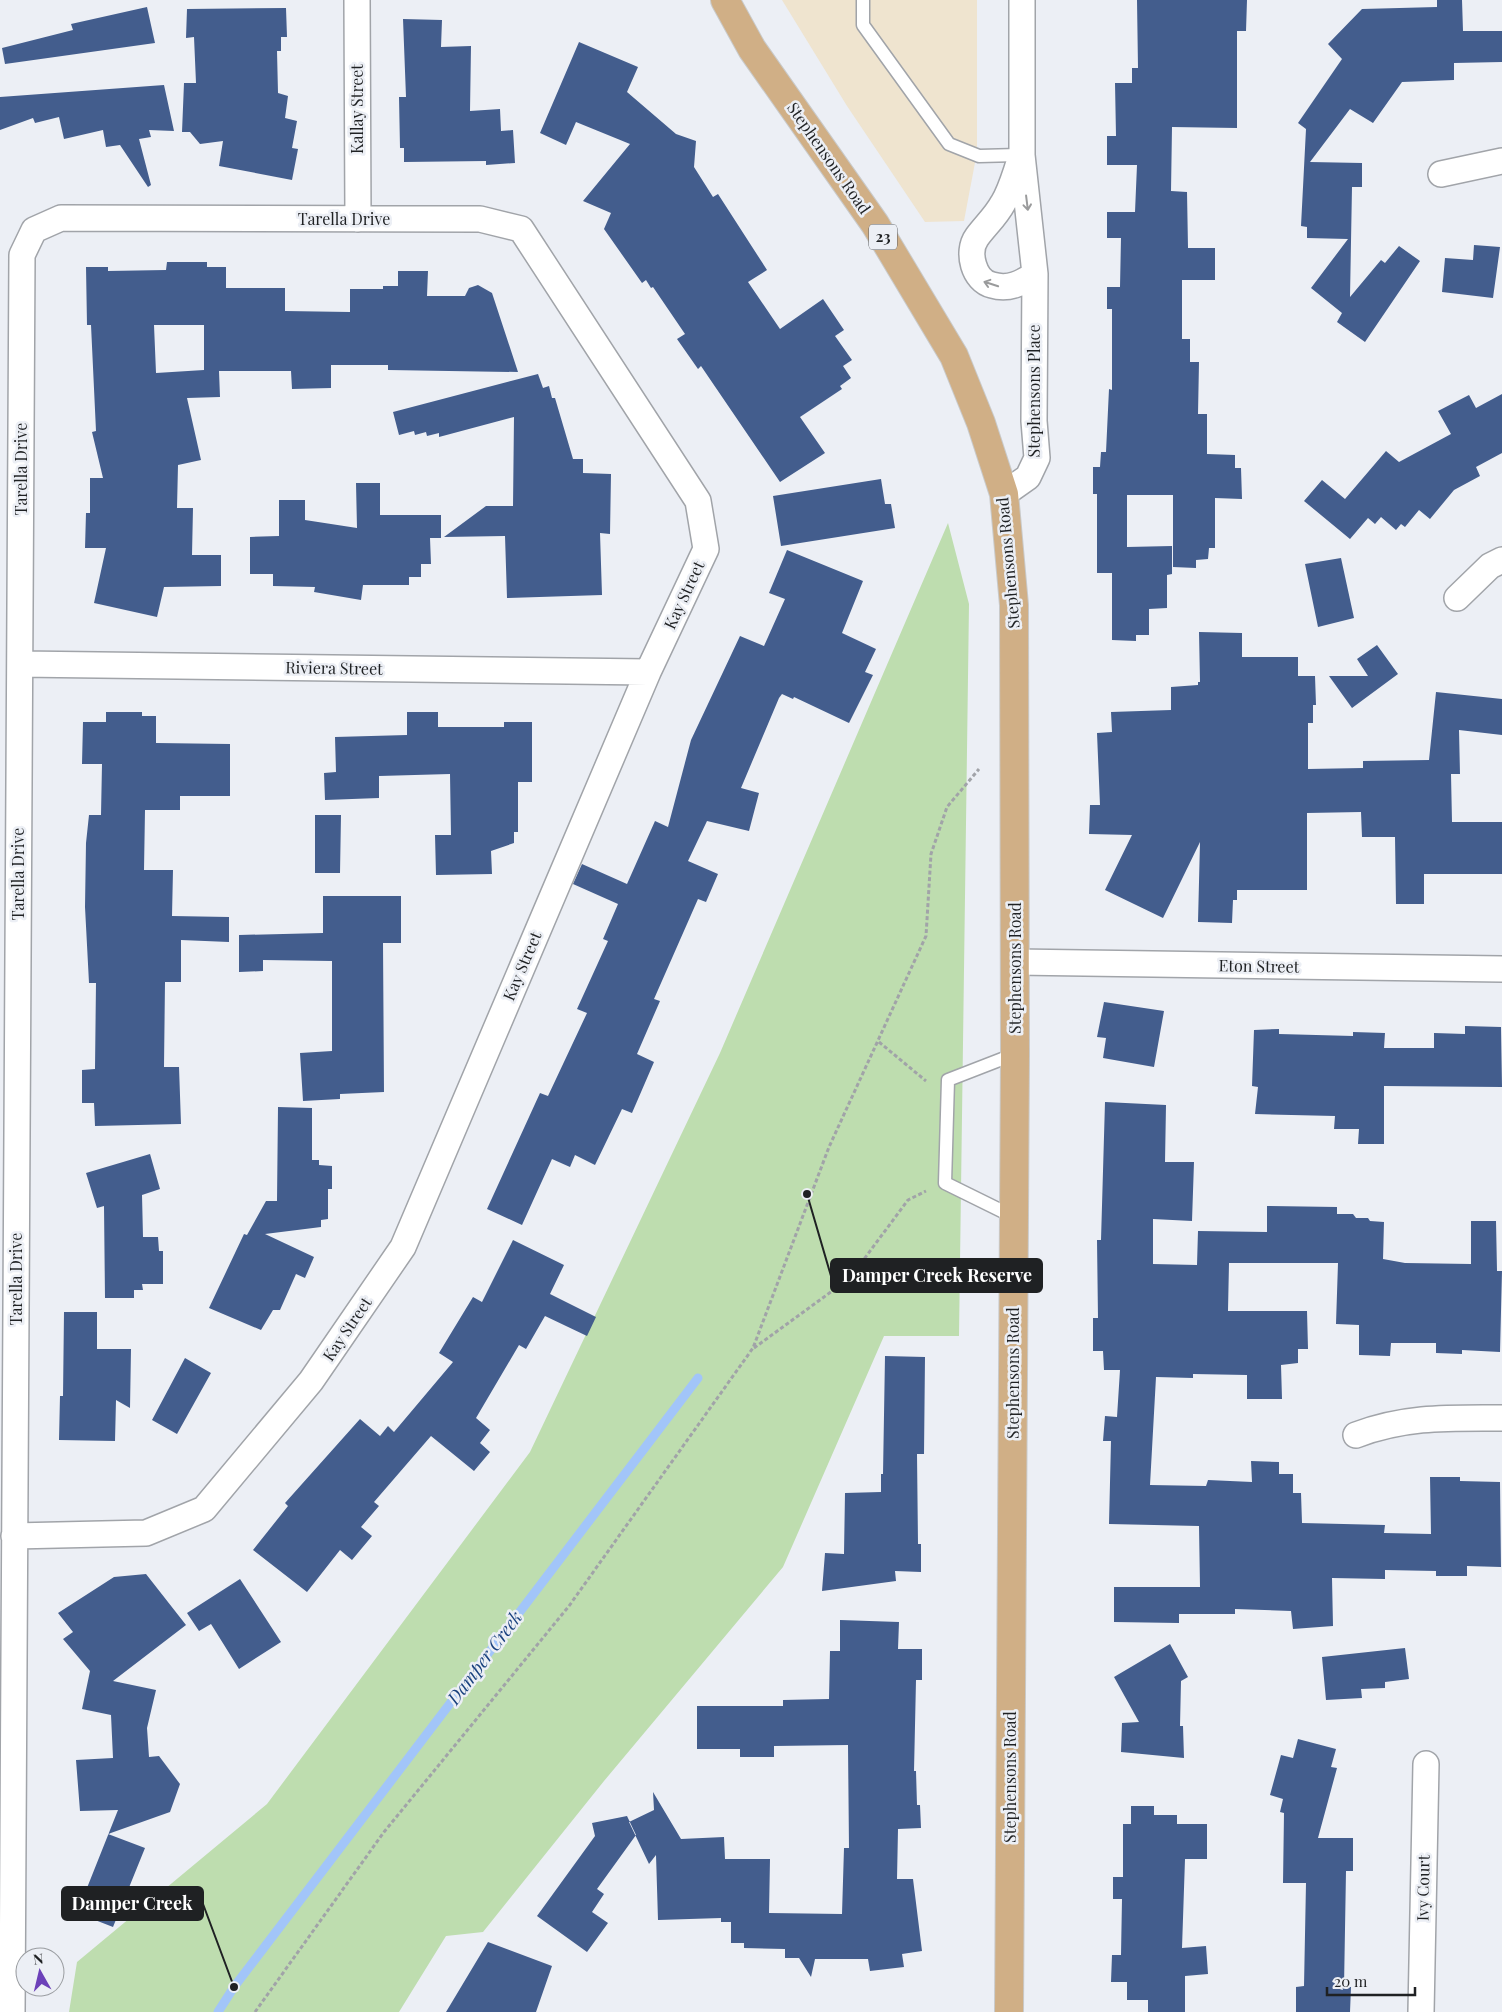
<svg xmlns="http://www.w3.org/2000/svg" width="1502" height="2012" font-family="'Playfair Display',serif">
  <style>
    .commercial { fill: #efe4cf }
    .green { fill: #beddaf }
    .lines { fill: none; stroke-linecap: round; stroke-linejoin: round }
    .stream { stroke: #a2c5f9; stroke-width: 9 }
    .building { fill: #435d8d; fill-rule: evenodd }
    .lane-casing { stroke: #a1a4a9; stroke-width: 15 }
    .street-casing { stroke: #a1a4a9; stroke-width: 28 }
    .primary-casing { stroke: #c9caca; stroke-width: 30 }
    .path { stroke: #a1a3a8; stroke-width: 3; stroke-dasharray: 4 2.5; stroke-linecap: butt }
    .lane { stroke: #fff; stroke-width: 12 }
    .street { stroke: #fff; stroke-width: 25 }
    .primary { stroke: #d0af86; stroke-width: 28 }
    .oneway { stroke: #9a9b9c }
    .labels { text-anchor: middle; stroke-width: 5; stroke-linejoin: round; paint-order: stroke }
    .shield { fill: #eceff5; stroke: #5c5f62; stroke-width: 1 }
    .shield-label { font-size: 15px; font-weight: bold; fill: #1f2123 }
    .street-label { font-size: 16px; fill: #1f2123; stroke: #eceff5 }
    .water-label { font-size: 18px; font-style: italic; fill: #19417e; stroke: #eceff5 }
    .leader { fill: none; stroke: #1f2123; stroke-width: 2 }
    .callout-dot { fill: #1f2123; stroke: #eceff5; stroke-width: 2 }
    .callout { fill: #1f2123; stroke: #1f2123; stroke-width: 2 }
    .callout-label { font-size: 18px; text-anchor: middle; font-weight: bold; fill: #fff }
  </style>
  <rect width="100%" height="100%" fill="#eceff5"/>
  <path class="commercial" d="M 782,0 L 977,0 L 977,152 L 964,221 L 925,222 L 847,106 Z"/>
  <path class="green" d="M 948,523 L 969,604 L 959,1336 L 884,1336 L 783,1567 L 604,1781 L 483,1932 L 446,1936 L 399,2012 L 69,2012 L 77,1962 L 267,1804 L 530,1452 L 720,1053 Z"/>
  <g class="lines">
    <path class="stream" d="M 218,2012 L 234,1987 L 698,1378"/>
  </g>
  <path class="building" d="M 1137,0 L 1247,0 L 1246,31 L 1237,31 L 1237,128 L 1172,127 L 1171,191 L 1187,192 L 1188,248 L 1215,248 L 1215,280 L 1182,280 L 1182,339 L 1190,339 L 1190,362 L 1199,362 L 1198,414 L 1207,414 L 1207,454 L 1235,455 L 1235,468 L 1241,468 L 1242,499 L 1215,498 L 1215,548 L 1209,548 L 1208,559 L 1196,560 L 1196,568 L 1173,567 L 1173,495 L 1127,495 L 1127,547 L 1172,546 L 1172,574 L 1167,575 L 1167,608 L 1149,609 L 1149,635 L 1136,635 L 1136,641 L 1112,640 L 1112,573 L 1097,573 L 1097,494 L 1093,494 L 1093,467 L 1100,467 L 1101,452 L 1106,452 L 1109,389 L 1112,390 L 1112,309 L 1107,309 L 1107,287 L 1120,287 L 1121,238 L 1107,238 L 1107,212 L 1135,212 L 1137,165 L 1107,165 L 1107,136 L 1116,136 L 1115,83 L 1132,83 L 1132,68 L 1138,68 Z
    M 1437,0 L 1462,0 L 1463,31 L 1502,31 L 1502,62 L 1454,63 L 1454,80 L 1402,82 L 1373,123 L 1350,109 L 1310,162 L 1362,163 L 1362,187 L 1352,187 L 1350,297 L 1381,260 L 1385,263 L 1399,246 L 1420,261 L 1365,342 L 1337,322 L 1342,313 L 1311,288 L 1348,239 L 1307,238 L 1307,227 L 1301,226 L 1306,129 L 1298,123 L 1342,59 L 1328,44 L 1362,9 L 1437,7 Z
    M 147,7 L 155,43 L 5,64 L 2,48 L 73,30 L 71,24 Z
    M 286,8 L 287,37 L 281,37 L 281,51 L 277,51 L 278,93 L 288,96 L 285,118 L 297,121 L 292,148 L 298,149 L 292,180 L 219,166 L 223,141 L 200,144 L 190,132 L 182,132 L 184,83 L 196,83 L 194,37 L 186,38 L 187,9 Z
    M 403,19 L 442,20 L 441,47 L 471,46 L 470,111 L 500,109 L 501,131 L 513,130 L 515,163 L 486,165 L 486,161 L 404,162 L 404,148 L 400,148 L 399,97 L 406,97 Z
    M 579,42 L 638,67 L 627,92 L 676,134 L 696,141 L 694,167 L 713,197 L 718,194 L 767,270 L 748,282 L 780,329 L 823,299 L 844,330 L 835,336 L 852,360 L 843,366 L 851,378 L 840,386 L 842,389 L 800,417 L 825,453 L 780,482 L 701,366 L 698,369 L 677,339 L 685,334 L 653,287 L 651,288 L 646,280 L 642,283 L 604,229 L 611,213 L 583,201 L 630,144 L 576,122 L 566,145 L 540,133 Z
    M 164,85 L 174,131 L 149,130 L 151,137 L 139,139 L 151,185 L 148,187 L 120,145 L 106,147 L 103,130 L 64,139 L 59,117 L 35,123 L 33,118 L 0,130 L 0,97 Z
    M 1474,245 L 1500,247 L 1493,298 L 1442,292 L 1445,258 L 1473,260 Z
    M 167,262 L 207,262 L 207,267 L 226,267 L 226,288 L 285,288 L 285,311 L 350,312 L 350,289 L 383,289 L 383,286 L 398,286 L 398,271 L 428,271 L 427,296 L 465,296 L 469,288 L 478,285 L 492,293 L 518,372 L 388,370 L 388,365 L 331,365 L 331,388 L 292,389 L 291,371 L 219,371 L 220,397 L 187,398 L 201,460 L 178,465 L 177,508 L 193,508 L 192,555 L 221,555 L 221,586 L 164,587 L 157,617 L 94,603 L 106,548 L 85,548 L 86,513 L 90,513 L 90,478 L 103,478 L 92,432 L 96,431 L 91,325 L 87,325 L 86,267 L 108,267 L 108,271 L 166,270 ZM 154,325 L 204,325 L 204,370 L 156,373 Z
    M 538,374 L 543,388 L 549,386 L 552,398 L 555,398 L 573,459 L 583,459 L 583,473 L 611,474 L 610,534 L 600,533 L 602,595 L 507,598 L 505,536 L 444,537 L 486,506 L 513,506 L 514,417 L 439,437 L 439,433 L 427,436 L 426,432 L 415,435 L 414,431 L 399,435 L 393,412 Z
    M 1502,394 L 1502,453 L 1476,467 L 1480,476 L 1454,490 L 1430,519 L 1419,510 L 1405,527 L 1401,524 L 1396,530 L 1381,517 L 1375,524 L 1368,518 L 1350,539 L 1304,501 L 1322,480 L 1345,499 L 1386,451 L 1399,462 L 1451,434 L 1438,411 L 1469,395 L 1476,408 Z
    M 881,479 L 885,504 L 891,504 L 895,528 L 781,546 L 773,496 Z
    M 356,483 L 380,483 L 380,515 L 441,515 L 441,538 L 430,538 L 431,564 L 421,564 L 421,577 L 409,577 L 409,585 L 363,585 L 361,600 L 314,592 L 315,587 L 273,586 L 273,574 L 250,574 L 250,537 L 279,536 L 279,500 L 305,500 L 305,520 L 357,528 Z
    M 787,550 L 863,581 L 842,633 L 876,649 L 865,672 L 873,675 L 849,723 L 794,697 L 793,699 L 782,694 L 779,698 L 741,788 L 759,793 L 749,831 L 707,821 L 688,861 L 718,874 L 706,902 L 698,899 L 654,999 L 660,1001 L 637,1054 L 654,1062 L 632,1113 L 622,1109 L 595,1165 L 575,1155 L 570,1167 L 552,1159 L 522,1225 L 487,1209 L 540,1093 L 548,1096 L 587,1013 L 577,1009 L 608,941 L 603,939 L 618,904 L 573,884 L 582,864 L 627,884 L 655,821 L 668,827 L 691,740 L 740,636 L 764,646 L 785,599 L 769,593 Z
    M 1341,558 L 1354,618 L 1318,627 L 1305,564 Z
    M 1199,632 L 1242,633 L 1242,657 L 1298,657 L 1298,676 L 1315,676 L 1316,705 L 1313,705 L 1313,723 L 1308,723 L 1308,769 L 1363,768 L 1363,761 L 1429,760 L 1436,692 L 1502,699 L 1502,735 L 1459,730 L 1460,774 L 1451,774 L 1452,822 L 1502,822 L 1502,874 L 1424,874 L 1424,904 L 1396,904 L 1395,837 L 1362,837 L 1361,812 L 1307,813 L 1307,890 L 1237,890 L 1237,900 L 1233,900 L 1232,923 L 1198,922 L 1200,842 L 1163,918 L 1105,890 L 1132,835 L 1089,834 L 1090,805 L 1100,805 L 1097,733 L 1112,732 L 1111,712 L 1171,710 L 1171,687 L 1198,685 L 1198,682 L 1200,682 Z
    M 1377,645 L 1398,674 L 1352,708 L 1329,676 L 1368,676 L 1357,659 Z
    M 106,712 L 142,712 L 142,716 L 156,716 L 156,743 L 230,744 L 230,796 L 180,796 L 180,810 L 145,810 L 144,870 L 173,870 L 172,916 L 229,917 L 229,942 L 181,940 L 181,982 L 165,982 L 164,1067 L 179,1067 L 181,1124 L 95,1126 L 94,1103 L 82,1103 L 82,1070 L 95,1069 L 96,983 L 89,983 L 85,907 L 86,843 L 89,815 L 101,815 L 102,764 L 82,764 L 83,722 L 106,722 Z
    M 407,712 L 438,712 L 438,727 L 504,727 L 504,722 L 532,722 L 532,782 L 518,782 L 518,832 L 514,832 L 514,843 L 491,851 L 492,874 L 436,875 L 435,835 L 451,835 L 450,774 L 379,776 L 379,798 L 325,800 L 324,773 L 336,772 L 335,737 L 407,735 Z
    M 315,815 L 341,815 L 340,873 L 315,873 Z
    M 323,896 L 401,896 L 401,943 L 383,943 L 384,1092 L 340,1094 L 340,1099 L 303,1101 L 300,1053 L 332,1051 L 332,961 L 263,960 L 263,971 L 239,972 L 239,935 L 323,933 Z
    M 1104,1002 L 1164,1011 L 1154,1067 L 1103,1058 L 1106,1038 L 1097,1037 Z
    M 1465,1026 L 1501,1027 L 1502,1087 L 1384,1086 L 1384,1144 L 1358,1144 L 1359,1129 L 1334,1129 L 1335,1116 L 1255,1114 L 1258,1087 L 1252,1086 L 1254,1030 L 1279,1029 L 1279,1034 L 1353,1036 L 1353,1032 L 1385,1033 L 1384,1048 L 1434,1048 L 1434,1033 L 1465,1034 Z
    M 1105,1102 L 1166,1105 L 1165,1162 L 1194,1162 L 1192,1221 L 1153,1219 L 1153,1264 L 1197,1265 L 1198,1231 L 1267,1232 L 1267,1206 L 1337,1207 L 1337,1214 L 1353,1214 L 1356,1218 L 1368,1218 L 1370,1221 L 1384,1222 L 1383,1259 L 1405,1263 L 1471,1264 L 1471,1221 L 1496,1221 L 1497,1271 L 1502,1271 L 1500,1352 L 1462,1350 L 1462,1354 L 1436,1353 L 1436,1343 L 1391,1343 L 1390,1356 L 1359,1355 L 1359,1325 L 1336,1324 L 1338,1263 L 1229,1263 L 1228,1311 L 1307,1311 L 1308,1349 L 1298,1349 L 1298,1363 L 1281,1365 L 1282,1399 L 1247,1399 L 1247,1375 L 1193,1374 L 1193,1378 L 1156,1377 L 1150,1485 L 1206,1486 L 1208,1480 L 1252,1482 L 1251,1461 L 1279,1462 L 1279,1474 L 1293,1474 L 1293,1493 L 1301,1493 L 1302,1523 L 1385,1525 L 1384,1533 L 1431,1534 L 1430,1477 L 1460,1477 L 1460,1481 L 1500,1482 L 1501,1567 L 1467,1566 L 1467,1576 L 1436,1576 L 1436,1571 L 1385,1570 L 1385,1579 L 1332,1578 L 1333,1626 L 1293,1629 L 1291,1611 L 1235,1609 L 1235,1614 L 1179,1614 L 1179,1623 L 1114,1622 L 1114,1587 L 1200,1587 L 1199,1526 L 1109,1524 L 1111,1441 L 1103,1441 L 1105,1416 L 1117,1417 L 1120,1370 L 1104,1370 L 1103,1351 L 1093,1351 L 1093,1318 L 1098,1318 L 1097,1240 L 1101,1240 Z
    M 278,1107 L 312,1108 L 312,1160 L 319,1160 L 319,1165 L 332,1166 L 332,1189 L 328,1189 L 328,1219 L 321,1220 L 321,1227 L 265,1234 L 314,1257 L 305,1278 L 296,1274 L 280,1310 L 273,1310 L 261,1330 L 209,1308 L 244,1234 L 247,1235 L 266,1201 L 277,1201 Z
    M 150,1154 L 160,1189 L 142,1195 L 143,1237 L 158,1237 L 159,1251 L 163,1251 L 163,1284 L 142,1284 L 143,1290 L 134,1290 L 134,1298 L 105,1298 L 104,1206 L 97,1208 L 86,1173 Z
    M 513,1240 L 564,1265 L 550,1294 L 596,1317 L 587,1336 L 545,1316 L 526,1349 L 519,1345 L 476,1418 L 490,1430 L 480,1443 L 490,1452 L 474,1471 L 431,1436 L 374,1502 L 379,1506 L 361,1527 L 372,1536 L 352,1560 L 340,1550 L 307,1592 L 253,1550 L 288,1506 L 285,1503 L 360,1419 L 380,1436 L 388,1426 L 394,1432 L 453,1362 L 439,1353 L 473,1297 L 482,1302 Z
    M 64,1312 L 97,1312 L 97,1349 L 131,1349 L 130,1408 L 116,1400 L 115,1441 L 59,1440 L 60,1396 L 63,1396 Z
    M 885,1356 L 925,1357 L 924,1454 L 917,1454 L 918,1544 L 921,1544 L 921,1572 L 895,1571 L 896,1581 L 822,1591 L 825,1553 L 844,1554 L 845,1493 L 881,1492 L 881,1474 L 883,1474 Z
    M 185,1358 L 211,1373 L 177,1434 L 152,1420 Z
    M 146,1574 L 186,1625 L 113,1681 L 156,1690 L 147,1728 L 149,1757 L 159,1756 L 180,1784 L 170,1812 L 108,1834 L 145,1848 L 113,1927 L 77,1913 L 118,1810 L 80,1811 L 76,1760 L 113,1758 L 111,1715 L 82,1709 L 90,1671 L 63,1639 L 73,1632 L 58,1613 L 114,1577 Z
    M 240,1579 L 281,1642 L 239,1669 L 211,1624 L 199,1631 L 187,1613 Z
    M 840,1620 L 899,1622 L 898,1649 L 922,1649 L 922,1680 L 916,1680 L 914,1771 L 916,1771 L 917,1805 L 920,1805 L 921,1828 L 898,1829 L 897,1879 L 913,1879 L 922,1951 L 902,1954 L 904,1967 L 870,1971 L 868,1959 L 815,1959 L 811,1977 L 799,1958 L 785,1958 L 785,1949 L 744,1948 L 744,1943 L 731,1943 L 731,1922 L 721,1922 L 721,1918 L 658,1920 L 656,1855 L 649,1864 L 629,1822 L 654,1810 L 653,1792 L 681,1839 L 724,1837 L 725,1859 L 770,1859 L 769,1913 L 842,1914 L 844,1848 L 849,1848 L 848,1745 L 774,1746 L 774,1757 L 740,1757 L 740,1749 L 697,1749 L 697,1706 L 783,1706 L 783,1700 L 829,1699 L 830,1651 L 840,1651 Z
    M 1170,1644 L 1188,1677 L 1181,1681 L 1180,1726 L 1183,1726 L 1184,1758 L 1121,1752 L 1122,1723 L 1139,1722 L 1114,1677 Z
    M 1405,1648 L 1409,1679 L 1385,1682 L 1385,1688 L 1361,1689 L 1362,1698 L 1326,1700 L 1322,1657 Z
    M 1298,1739 L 1336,1749 L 1331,1767 L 1337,1768 L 1318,1838 L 1353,1838 L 1353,1871 L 1346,1871 L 1344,1987 L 1351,1987 L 1350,2012 L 1296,2012 L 1296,1987 L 1304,1986 L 1306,1883 L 1283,1883 L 1284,1813 L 1280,1812 L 1283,1799 L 1270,1795 L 1281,1755 L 1293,1758 Z
    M 1131,1806 L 1154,1806 L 1154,1815 L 1177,1815 L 1177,1824 L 1207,1824 L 1207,1859 L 1185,1859 L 1182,1948 L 1206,1946 L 1208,1974 L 1185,1976 L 1185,2012 L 1148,2012 L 1148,2000 L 1127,2000 L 1127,1982 L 1111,1982 L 1112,1955 L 1121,1955 L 1122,1899 L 1113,1899 L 1113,1877 L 1123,1877 L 1123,1824 L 1131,1824 Z
    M 627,1816 L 636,1835 L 597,1889 L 604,1894 L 592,1912 L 608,1923 L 587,1952 L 537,1916 L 595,1836 L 592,1823 Z
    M 488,1942 L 552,1966 L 536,2012 L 446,2012 Z"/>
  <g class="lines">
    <g class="lane-casing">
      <path id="lane" d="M 863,0 L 863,25 L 949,144 L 979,156 L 1022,155
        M 1014,1217 L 945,1183 L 948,1080 L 1015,1054"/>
    </g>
    <g class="street-casing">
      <path id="street" d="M 357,0 L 358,219
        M 1020,160 C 1015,174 1011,190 1003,203 C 996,216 986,225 977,237 C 966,252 974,281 992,285 C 1009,290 1022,283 1035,274
        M 1441,174 L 1502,161
        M 1004,494 L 1028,477 L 1037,458 L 1034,421 L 1035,274 L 1022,155 L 1022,0
        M 1457,598 L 1490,566 L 1502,560
        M 20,664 L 648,672
        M 1015,962 L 1502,969
        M 1356,1435 C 1406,1416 1450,1418 1502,1418
        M 12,2012 L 22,255 L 34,230 L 61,218 L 480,219 L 521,229 L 698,501 L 706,549 L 648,672 L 403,1247 L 311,1381 L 204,1509 L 146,1533 L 14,1536
        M 1421,2012 L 1426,1764"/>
    </g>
    <g class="primary-casing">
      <path id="primary" d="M 725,0 L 752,49 L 875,224 L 954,356 L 981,423 L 1004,494 L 1014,605 L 1015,1054 L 1009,2012"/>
    </g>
    <path class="path" d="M 879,1042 L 926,1081
      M 754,1348 L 850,1278 L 908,1200 L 926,1191
      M 255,2012 L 384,1832 L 569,1606 L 753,1348 L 829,1147 L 926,936 L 931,854 L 947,807 L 979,769"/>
    <use href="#lane" class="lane"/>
    <use href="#street" class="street"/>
    <use href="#primary" class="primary"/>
  </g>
  <defs><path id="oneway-shaft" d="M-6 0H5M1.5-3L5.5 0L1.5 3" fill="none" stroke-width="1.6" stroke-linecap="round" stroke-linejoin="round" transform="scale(1.25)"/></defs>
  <g class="oneway">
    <use href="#oneway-shaft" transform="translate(1027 203) rotate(83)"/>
    <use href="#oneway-shaft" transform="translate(991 284) rotate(-162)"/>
  </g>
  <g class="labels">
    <rect class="shield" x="869" y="224.5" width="28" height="25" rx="4"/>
    <g class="shield-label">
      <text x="883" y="242">23</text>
    </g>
    <g class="street-label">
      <text transform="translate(357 109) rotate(-90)" y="6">Kallay Street</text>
      <text transform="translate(829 158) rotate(55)" y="6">Stephensons Road</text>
      <text x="344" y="225">Tarella Drive</text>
      <text transform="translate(1034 391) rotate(-90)" y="6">Stephensons Place</text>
      <text transform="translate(21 469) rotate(-90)" y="6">Tarella Drive</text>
      <text transform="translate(1008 563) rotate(-95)" y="6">Stephensons Road</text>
      <text transform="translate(684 595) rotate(-65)" y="6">Kay Street</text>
      <text transform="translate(334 668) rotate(1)" y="6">Riviera Street</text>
      <text transform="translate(18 874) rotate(-90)" y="6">Tarella Drive</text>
      <text transform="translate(522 966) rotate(-67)" y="6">Kay Street</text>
      <text transform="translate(1259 966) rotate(1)" y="6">Eton Street</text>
      <text transform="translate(1015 968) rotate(-90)" y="6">Stephensons Road</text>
      <text transform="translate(16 1279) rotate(-90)" y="6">Tarella Drive</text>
      <text transform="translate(347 1329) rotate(-56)" y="6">Kay Street</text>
      <text transform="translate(1013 1373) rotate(-90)" y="6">Stephensons Road</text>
      <text transform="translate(1010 1777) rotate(-90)" y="6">Stephensons Road</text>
      <text transform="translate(1423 1888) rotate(-89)" y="6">Ivy Court</text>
    </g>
    <g class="water-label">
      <text transform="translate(485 1658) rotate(-53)" y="6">Damper Creek</text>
    </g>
  </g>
  <path class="leader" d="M807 1194L831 1276M234 1987L203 1904"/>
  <g class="callout-dot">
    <circle cx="807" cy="1194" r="5"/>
    <circle cx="234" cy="1987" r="5"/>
  </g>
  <g class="callout">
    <rect x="831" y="1259" width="211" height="33" rx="5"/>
    <rect x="62" y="1887" width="141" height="33" rx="5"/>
  </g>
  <g class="callout-label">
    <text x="937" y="1282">Damper Creek Reserve</text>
    <text x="132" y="1910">Damper Creek</text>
  </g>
  <g transform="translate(40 1972) rotate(352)"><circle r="24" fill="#eceff5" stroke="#9a9da1"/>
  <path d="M0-4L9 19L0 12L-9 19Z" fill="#6c41b9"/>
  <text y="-8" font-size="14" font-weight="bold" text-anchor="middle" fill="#1f2123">N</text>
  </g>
  <path d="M1327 1987v8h88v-8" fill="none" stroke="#1f2123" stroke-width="2.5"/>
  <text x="1334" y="1987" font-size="15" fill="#1f2123" stroke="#eceff5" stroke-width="4" paint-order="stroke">20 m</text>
</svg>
